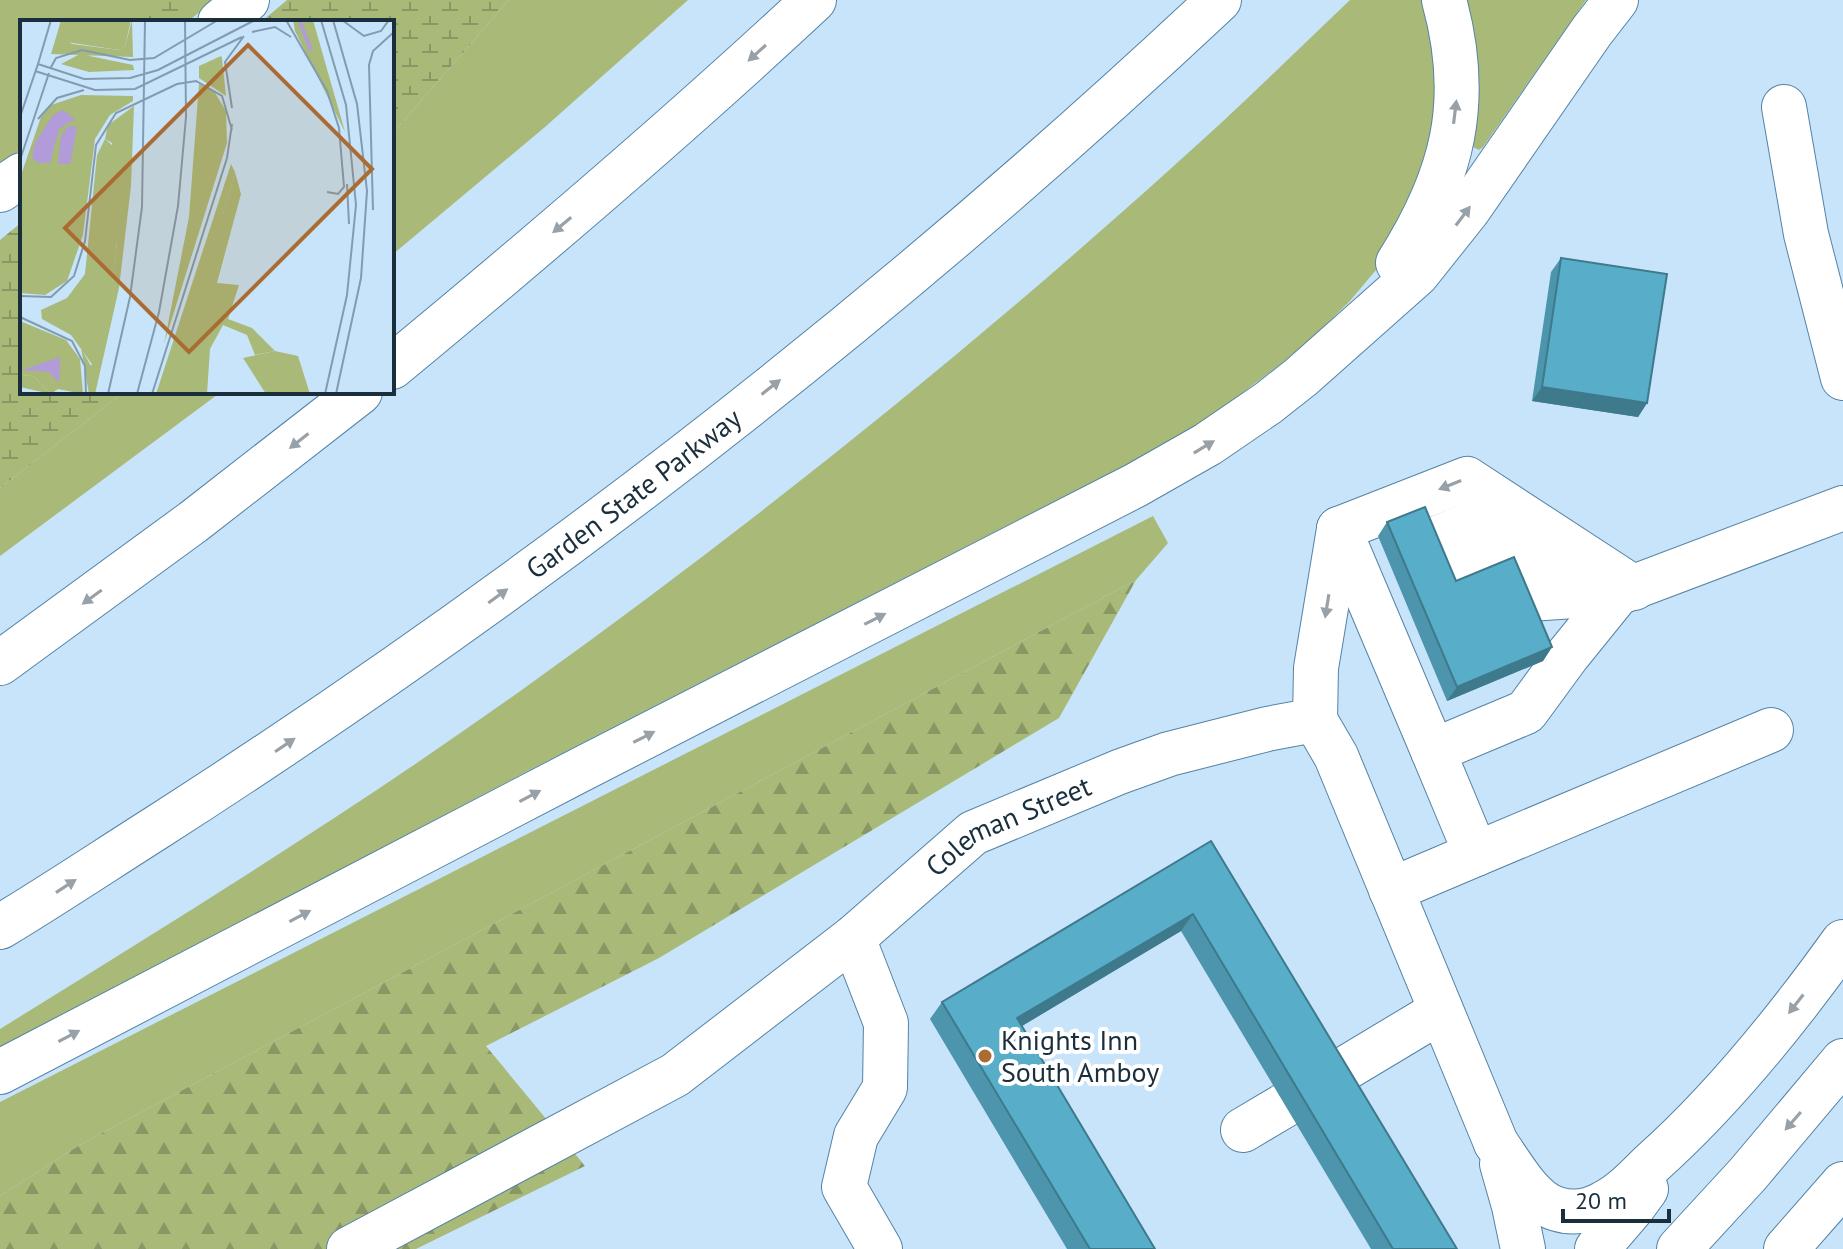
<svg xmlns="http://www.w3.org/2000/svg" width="1843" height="1249" font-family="'PT Sans',sans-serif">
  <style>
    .grass { fill: #a8b978 }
    .forest { fill: url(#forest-firs) }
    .wetland { fill: url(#wetland-marsh) }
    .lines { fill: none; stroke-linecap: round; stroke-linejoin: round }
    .minor-casing { stroke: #5583a5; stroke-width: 46 }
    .highway-casing { stroke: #5583a5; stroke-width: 46 }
    .minor { stroke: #fff; stroke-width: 44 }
    .highway { stroke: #fff; stroke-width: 44 }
    .wall { fill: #4c95ac }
    .shaded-wall { fill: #3e798c }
    .building { fill: #58adc8; stroke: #3e798c; stroke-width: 2 }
    .oneway { fill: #98a1a7 }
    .poi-dot { fill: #aa6c32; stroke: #fff; stroke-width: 3 }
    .labels { text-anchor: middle; stroke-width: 8; stroke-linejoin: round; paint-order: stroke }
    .street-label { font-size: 28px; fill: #1a2e3c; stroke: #fff }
    .poi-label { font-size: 28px; fill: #1a2e3c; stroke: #fff; text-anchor: start }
    .inset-river { fill: none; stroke: #b19bd9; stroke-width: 4 }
    .inset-road { fill: none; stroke: #829bae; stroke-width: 2 }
    .view { fill: #aa6c32; fill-opacity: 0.15; stroke: #aa6c32; stroke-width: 4 }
    .inset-edge { fill: none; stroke: #1a2e3c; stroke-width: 4 }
  </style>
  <defs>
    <pattern id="forest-firs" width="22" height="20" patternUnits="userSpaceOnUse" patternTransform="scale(2)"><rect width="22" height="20" fill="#a8b978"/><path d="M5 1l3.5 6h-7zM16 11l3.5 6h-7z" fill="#889764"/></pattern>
    <pattern id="wetland-marsh" width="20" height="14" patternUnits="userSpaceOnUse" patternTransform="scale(2)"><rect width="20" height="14" fill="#a8b978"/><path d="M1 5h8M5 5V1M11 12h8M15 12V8" fill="none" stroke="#889764"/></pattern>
  </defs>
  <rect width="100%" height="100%" fill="#c7e4fa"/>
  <path class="grass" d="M 0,0 L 215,0 L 187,22 L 22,22 L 22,149 L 0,164 Z
    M 509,0 L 688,0 L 545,127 L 392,255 L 392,134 Z
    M 1350,0 L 1425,0 L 1428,10 L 1439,115 L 1402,226 L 1376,270 L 1349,302 L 1318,332 L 1282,363 L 1210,417 L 1155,450 L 572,748 L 389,844 L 212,941 L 0,1047 L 0,1029 C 179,918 359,807 530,684 C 771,511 1002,324 1220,124 C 1264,83 1307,41 1350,0 Z
    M 1464,0 L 1586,0 L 1483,147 L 1479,150 L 1471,146 Z
    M 124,392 L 221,392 L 0,556 L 0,488 Z
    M 1153,516 L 1168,543 L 1136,580 L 78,1146 L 0,1196 L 0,1102 Z"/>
  <path class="forest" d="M 1136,580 L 1059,718 L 659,958 L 486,1046 L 585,1166 L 416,1249 L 0,1249 L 0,1196 L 78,1146 Z"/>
  <path class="wetland" d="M 158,0 L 209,0 L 182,22 L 125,22 Z
    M 287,0 L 509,0 L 392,134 L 392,22 L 261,22 Z
    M 22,222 L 22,392 L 124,392 L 0,488 L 0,240 Z"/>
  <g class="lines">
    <g class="minor-casing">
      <g id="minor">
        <path d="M 1784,107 L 1806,234 L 1843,378"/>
        <path d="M 1339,529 L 1467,479 L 1634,588"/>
        <path d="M 1339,529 L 1433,751"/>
        <path d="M 1425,543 L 1495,514 L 1529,536"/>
        <path d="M 1437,572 L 1511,548 L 1553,566"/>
        <path d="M 1517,600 L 1618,593"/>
        <path d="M 1315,720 L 1336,756 L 1496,1143"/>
        <path d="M 1315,720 L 1316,668 L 1339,529"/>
        <path d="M 1476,854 L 1771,730"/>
        <path d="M 1391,890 L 1476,854 L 1433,751 L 1526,712 L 1567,656 L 1618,593 L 1843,508"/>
        <path d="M 853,938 L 886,1023 L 885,1088 L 856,1136 L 844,1187 L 880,1249"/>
        <path d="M 1331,1077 L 1441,1011"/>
        <path d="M 1243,1130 L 1285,1105"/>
        <path id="s1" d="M 349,1249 L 675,1075 L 853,938 L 973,833 L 1119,772 L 1169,754 L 1267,729 L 1315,720"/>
      </g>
    </g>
    <g class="highway-casing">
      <g id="highway">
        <path d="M 220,22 L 247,0"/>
        <path d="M 0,190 L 22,175"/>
        <path d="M 1398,263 C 1453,176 1472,101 1444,0"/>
        <path d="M 392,367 C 536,248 678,127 814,0"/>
        <path d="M 0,663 L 193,522 L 360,392"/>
        <path id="s2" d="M 0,927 C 53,895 104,861 156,828 C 535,585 891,308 1219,0"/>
        <path d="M 0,1072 L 574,773 L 1136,485 L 1208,444 L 1268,403 L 1301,377 L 1417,274 L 1468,210 L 1592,31 L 1616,0"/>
        <path d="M 1496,1143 C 1511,1164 1531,1202 1557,1209 C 1573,1214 1590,1211 1604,1203 C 1622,1194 1637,1178 1651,1164 C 1723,1100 1787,1020 1843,942"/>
        <path d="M 1502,1164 L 1514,1206 L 1523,1249"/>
        <path d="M 1597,1249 L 1633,1207 L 1646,1189"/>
        <path d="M 1679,1249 L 1748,1174 L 1843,1061"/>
        <path d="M 1786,1249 L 1843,1184"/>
      </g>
    </g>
    <use href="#minor" class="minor"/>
    <use href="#highway" class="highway"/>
  </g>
  <path class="wall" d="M 1561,258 L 1647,403 L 1638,417 L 1532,401 L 1551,272 Z
    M 1387,522 L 1456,581 L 1552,647 L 1543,661 L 1447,701 L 1378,536 Z
    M 1211,841 L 1457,1249 L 1371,1249 L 1181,931 L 1022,1026 L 1155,1249 L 1067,1249 L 930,1019 L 942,1002 Z"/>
  <path class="shaded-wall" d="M 1542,387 L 1647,403 L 1638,417 L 1532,401 Z
    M 1552,647 L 1543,661 L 1447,701 L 1457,687 Z
    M 1193,914 L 1181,931 L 1005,1036 L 1017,1018 Z"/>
  <path class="building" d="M 1561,258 L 1667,274 L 1647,403 L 1542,387 Z
    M 1425,507 L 1456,581 L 1514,557 L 1552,647 L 1457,687 L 1387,522 Z
    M 1211,841 L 1457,1249 L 1393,1249 L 1193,914 L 1017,1018 L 1155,1249 L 1090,1249 L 942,1002 Z"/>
  <defs><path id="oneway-solid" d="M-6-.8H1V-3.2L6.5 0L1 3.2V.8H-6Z" transform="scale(2)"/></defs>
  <g class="oneway">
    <use href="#oneway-solid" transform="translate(757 53) rotate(138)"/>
    <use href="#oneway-solid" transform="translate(1455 112) rotate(-83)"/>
    <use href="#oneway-solid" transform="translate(1463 216) rotate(-53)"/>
    <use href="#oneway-solid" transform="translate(562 225) rotate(140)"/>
    <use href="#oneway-solid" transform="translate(771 387) rotate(-38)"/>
    <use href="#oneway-solid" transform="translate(299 441) rotate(142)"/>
    <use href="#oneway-solid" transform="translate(1204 447) rotate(-31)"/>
    <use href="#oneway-solid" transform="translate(1450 485) rotate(158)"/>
    <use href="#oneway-solid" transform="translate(498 596) rotate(-36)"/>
    <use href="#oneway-solid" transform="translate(92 597) rotate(144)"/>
    <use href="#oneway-solid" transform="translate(1327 606) rotate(99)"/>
    <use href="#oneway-solid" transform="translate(875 619) rotate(-27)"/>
    <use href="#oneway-solid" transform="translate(644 737) rotate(-27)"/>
    <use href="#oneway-solid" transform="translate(285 745) rotate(-34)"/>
    <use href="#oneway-solid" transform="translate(530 796) rotate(-28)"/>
    <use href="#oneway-solid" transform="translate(66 886) rotate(-33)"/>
    <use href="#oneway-solid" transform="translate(300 916) rotate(-28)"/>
    <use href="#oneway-solid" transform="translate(1796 1004) rotate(128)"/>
    <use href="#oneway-solid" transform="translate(69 1036) rotate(-28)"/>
    <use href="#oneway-solid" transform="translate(1793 1121) rotate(131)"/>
  </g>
  <circle class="poi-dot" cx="985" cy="1056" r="8"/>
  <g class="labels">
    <g class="street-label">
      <text dy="10" stroke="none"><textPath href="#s2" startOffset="768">Garden State Parkway</textPath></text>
      <text dy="10" stroke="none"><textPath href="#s1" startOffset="788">Coleman Street</textPath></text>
    </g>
    <g class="poi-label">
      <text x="1001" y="1050">Knights Inn<tspan x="1001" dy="32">South Amboy</tspan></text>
    </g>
  </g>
  <g transform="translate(20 20)">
    <rect width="374" height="374" fill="#c7e4fa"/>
    <path d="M 112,0 L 113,37 L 31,34 L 37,14 L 52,24 L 99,30 L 105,26 ZM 273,0 L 293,0 L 325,112 L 275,11 ZM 60,34 L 113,45 L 114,50 L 69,52 L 41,44 ZM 201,36 L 202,38 L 206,76 L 179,58 L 179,46 ZM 179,64 L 194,71 L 206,91 L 207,123 L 144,324 L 169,197 ZM 61,75 L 113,76 L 113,81 L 90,95 L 75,119 L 63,215 L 47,261 L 25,275 L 0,273 L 0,158 L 21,97 L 31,85 ZM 114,86 L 111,166 L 99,268 L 75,374 L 69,374 L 61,328 L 71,346 L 86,311 L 97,222 L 92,123 L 85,119 L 88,105 ZM 211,144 L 215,152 L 156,364 L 152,374 L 136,374 ZM 0,301 L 46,320 L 60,339 L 63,374 L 38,369 L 31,374 L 13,356 L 0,355 ZM 255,331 L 278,336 L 290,374 L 246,374 L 223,338 Z" fill="#a8b978"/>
    <path d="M 41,0 L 111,0 L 105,26 L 99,30 L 46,22 L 37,14 ZM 215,152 L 221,174 L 197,263 L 219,265 L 208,299 L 232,308 L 255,331 L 235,335 L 227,315 L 203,305 L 190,329 L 187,374 L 152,374 ZM 0,355 L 13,356 L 31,374 L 0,367 Z" fill="#a8b978"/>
    <path d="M 85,119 L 93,126 L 98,213 L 87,309 L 74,347 L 51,315 L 22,299 L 21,290 L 47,278 L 65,254 L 77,135 Z" fill="#a8b978"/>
    <path d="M 43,90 L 55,99 L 39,109 L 30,143 L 18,143 L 12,137 L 15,123 L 33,95 ZM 49,106 L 57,107 L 50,144 L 38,144 L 41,115 ZM 40,337 L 39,363 L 29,352 L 2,350 Z" fill="#b19bd9"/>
    <path class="inset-river" d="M 280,2 L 291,30"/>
    <path class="inset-road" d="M 266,0 L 307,71 L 319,108 L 324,167 L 318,174 L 307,172M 301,0 L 326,85 L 336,185 L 327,275 L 305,374M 313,0 L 337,84 L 347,171 L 341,258 L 316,374M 322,0 L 344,16 L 361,11 L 369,0M 232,12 L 255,7 L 271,17M 18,44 L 31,0M 30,49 L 36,38 L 62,30 L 110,40 L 134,38 L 198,0M 15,51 L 75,70 L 115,69 L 222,17M 212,88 L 205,42 L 224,16M 0,97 L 18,44 L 64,59 L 110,58 L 138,50 L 235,0M 18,99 L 37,78 L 64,70M 0,140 L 29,53M 327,164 L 329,204M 353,190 L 349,45 L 353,31 L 374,12M 0,276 L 31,277 L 54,256 L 65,221 L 76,125 L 96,93 L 157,64 L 176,61 L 202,76 L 212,110M 0,297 L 52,321 L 65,346 L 66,374M 88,374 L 110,277 L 122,187 L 125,0M 117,374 L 139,292 L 158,186 L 166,97 L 165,0M 132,374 L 207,138 L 212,104"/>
    <path class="view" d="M 228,25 L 352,149 L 169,332 L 45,208 Z"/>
    <rect width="374" height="374" class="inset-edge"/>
  </g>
  <path d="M1563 1209v12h106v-12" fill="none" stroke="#1a2e3c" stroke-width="4"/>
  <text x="1575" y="1209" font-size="24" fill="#1a2e3c" stroke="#ffffff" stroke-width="6" paint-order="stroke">20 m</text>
</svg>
